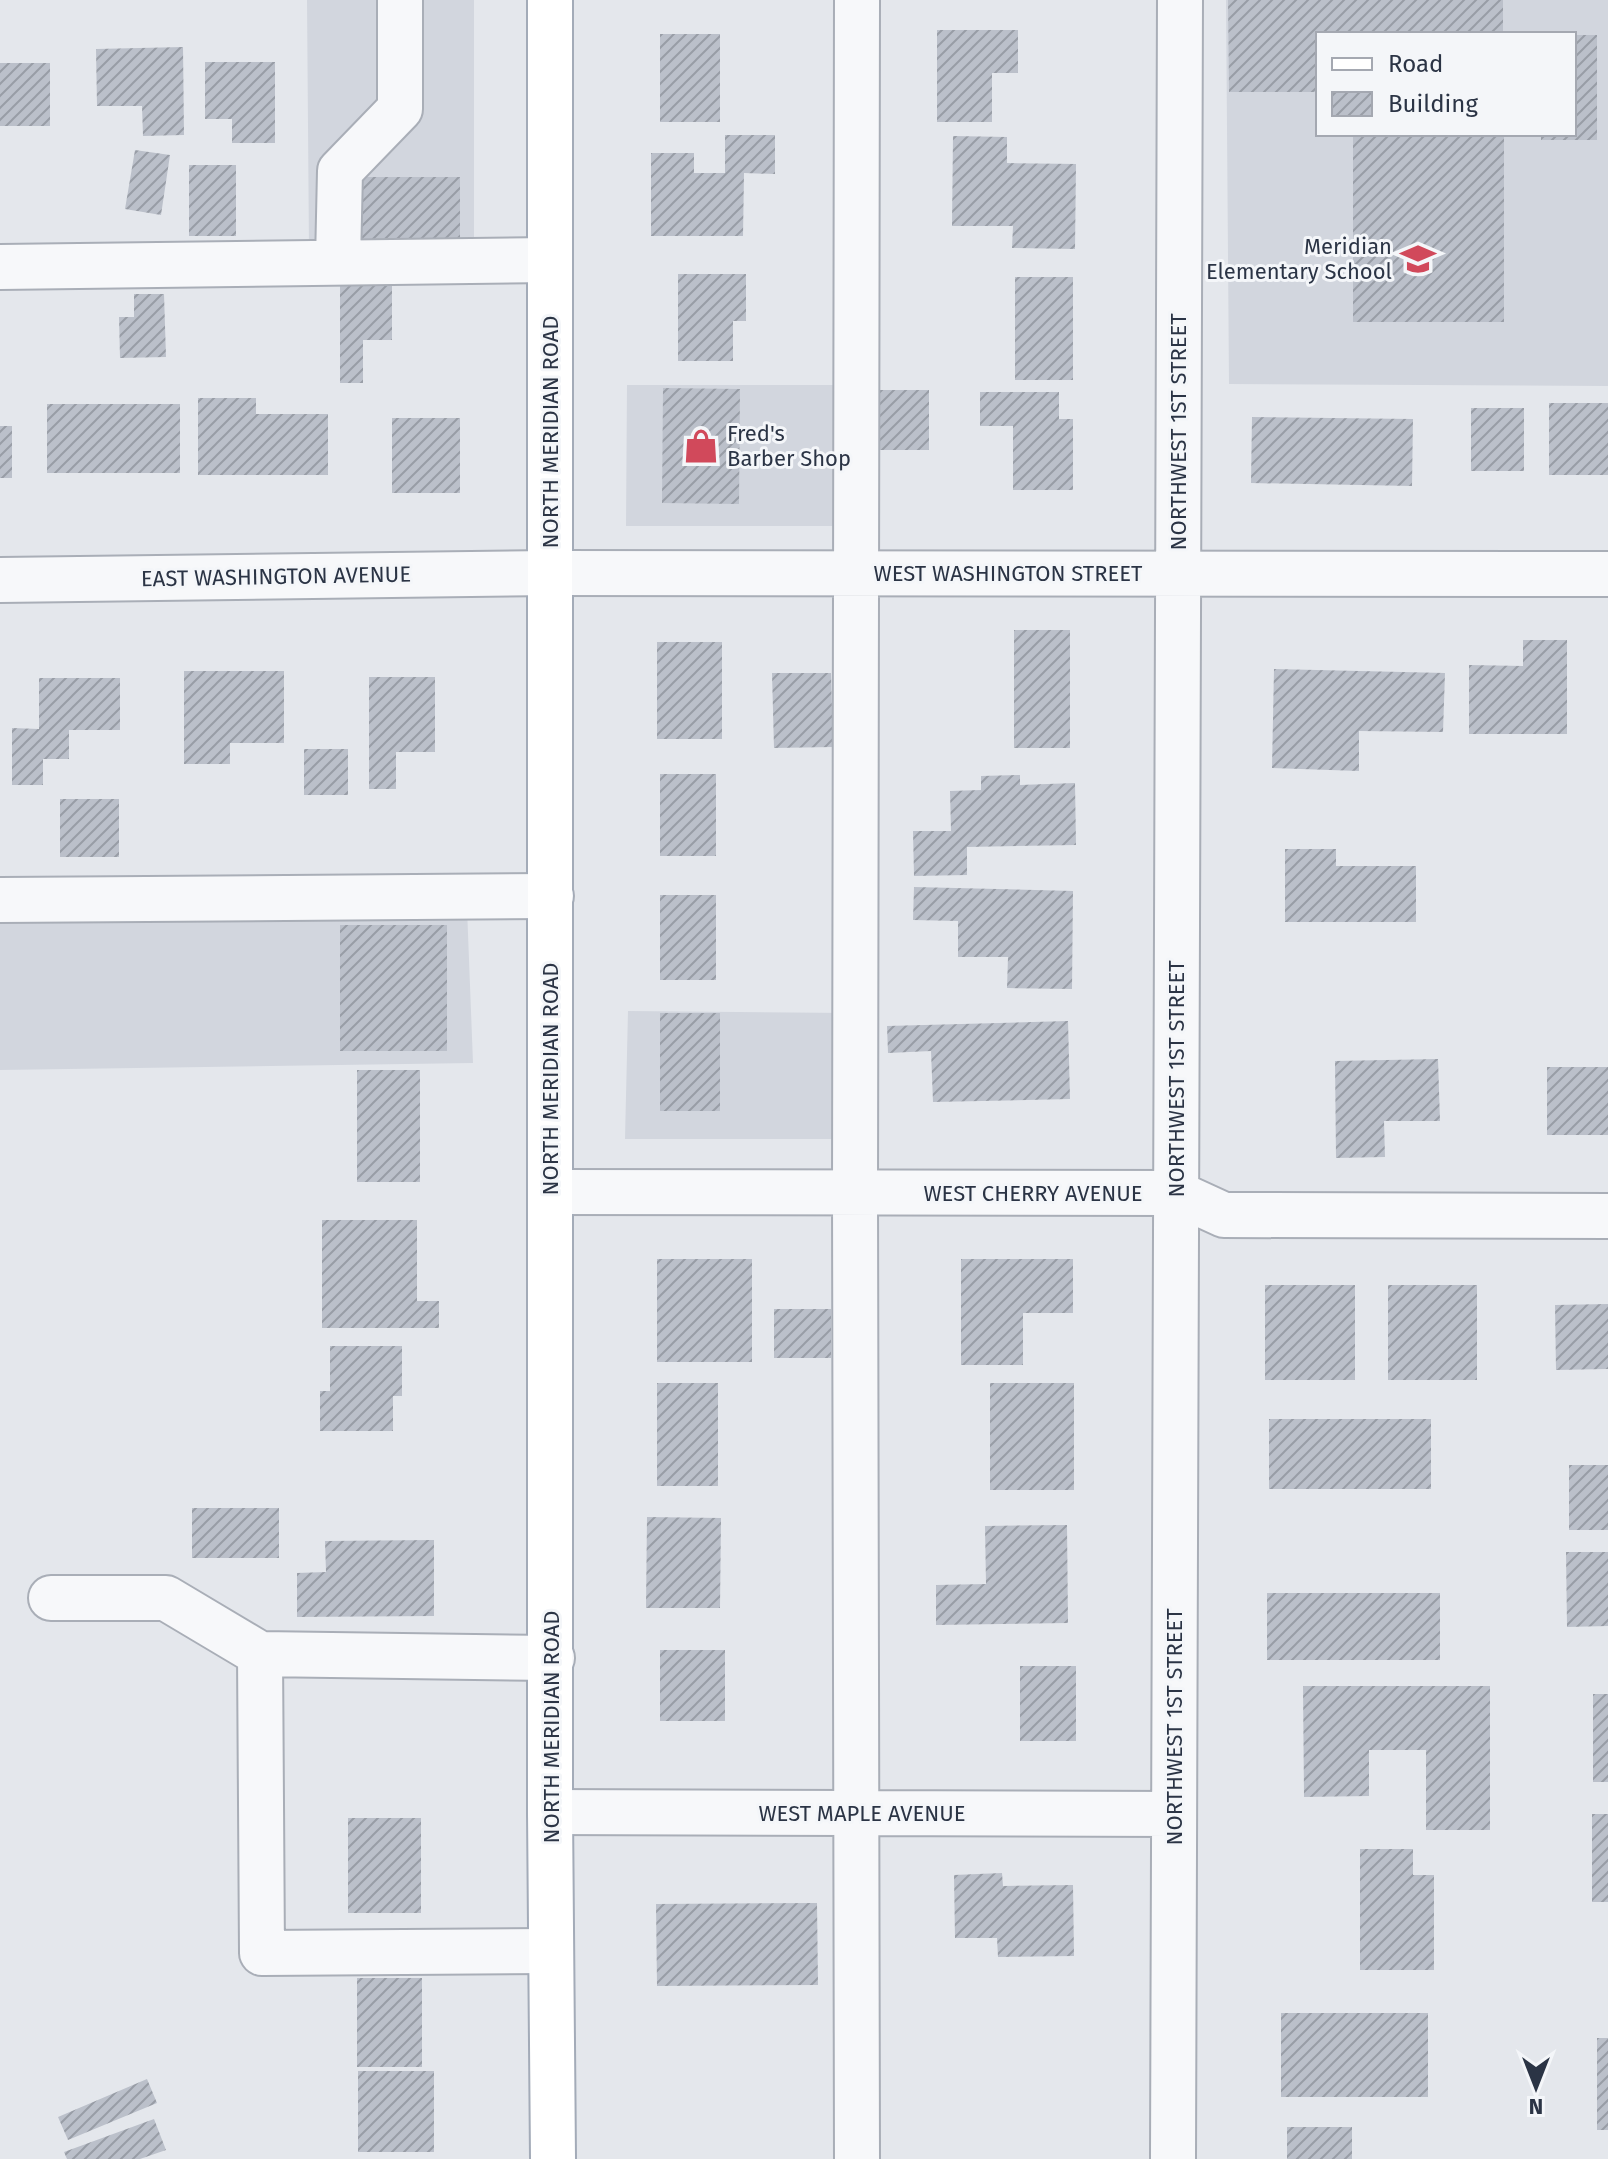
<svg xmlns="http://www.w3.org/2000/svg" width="1608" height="2159" font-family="'Fira Sans',sans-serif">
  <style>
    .built { fill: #d2d6de; fill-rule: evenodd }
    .building { fill: url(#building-hatch) }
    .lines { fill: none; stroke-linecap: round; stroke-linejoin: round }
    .minor-casing { stroke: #a9aeb7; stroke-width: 48 }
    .major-casing { stroke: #a3abb8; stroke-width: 48 }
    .minor { stroke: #f7f8fa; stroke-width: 44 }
    .major { stroke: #fff; stroke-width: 44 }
    .labels { text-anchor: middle; stroke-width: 6; stroke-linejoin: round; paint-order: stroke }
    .poi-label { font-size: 22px; fill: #2b3445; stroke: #f4f6f9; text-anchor: end }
    .street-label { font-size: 22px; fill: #2b3445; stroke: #f4f6f9 }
  </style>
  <defs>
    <pattern id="building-hatch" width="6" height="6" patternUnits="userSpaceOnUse" patternTransform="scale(2)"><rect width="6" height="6" fill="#bbc0ca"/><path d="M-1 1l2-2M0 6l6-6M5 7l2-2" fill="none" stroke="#989da6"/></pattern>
  </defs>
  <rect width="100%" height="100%" fill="#e4e7ec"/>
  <path class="built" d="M 307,0 L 474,0 L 474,250 L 309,251 Z
    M 1226,0 L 1608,0 L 1608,386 L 1229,384 ZM 1318,34 L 1574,34 L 1574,134 L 1318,134 Z
    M 627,385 L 875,385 L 874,526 L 626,526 Z
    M 467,908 L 473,1063 L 0,1070 L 0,911 Z
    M 628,1011 L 848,1013 L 845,1139 L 625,1139 Z"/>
  <path class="building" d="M 1228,0 L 1503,0 L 1503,34 L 1318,34 L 1318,92 L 1229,92 Z
    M 937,30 L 1018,30 L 1018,73 L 992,73 L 992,122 L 937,122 Z
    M 660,34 L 720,34 L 720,122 L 660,122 Z
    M 1574,35 L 1597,35 L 1597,140 L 1541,140 L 1541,134 L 1574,134 Z
    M 183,47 L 184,135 L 143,136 L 142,106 L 97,106 L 96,49 Z
    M 205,62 L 275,62 L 275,143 L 232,143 L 232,119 L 205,119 Z
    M 0,63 L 50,63 L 50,126 L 0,126 Z
    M 1353,134 L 1504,134 L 1504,322 L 1353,322 Z
    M 725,135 L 775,135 L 775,174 L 744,173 L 743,236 L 651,236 L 651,153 L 694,153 L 694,173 L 725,173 Z
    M 953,136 L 1007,137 L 1007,163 L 1076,164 L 1075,249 L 1012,248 L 1013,226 L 952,226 Z
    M 135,150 L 170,155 L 161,215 L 125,209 Z
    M 189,165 L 236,165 L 236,236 L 189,236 Z
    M 351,177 L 460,177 L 460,241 L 351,241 Z
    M 678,274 L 746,274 L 746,321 L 733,321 L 733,361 L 678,361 Z
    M 1015,277 L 1073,277 L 1073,380 L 1015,380 Z
    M 340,282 L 392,282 L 392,340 L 363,340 L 363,383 L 340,383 Z
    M 134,294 L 164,294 L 166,357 L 120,358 L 119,317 L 134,317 Z
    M 663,388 L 740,389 L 739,504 L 662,503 Z
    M 874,390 L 929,390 L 929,450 L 874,450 Z
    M 980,392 L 1059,392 L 1059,419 L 1073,419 L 1073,490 L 1013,490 L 1013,426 L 980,426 Z
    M 198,398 L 256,398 L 256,414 L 328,414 L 328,475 L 198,475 Z
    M 1549,403 L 1608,403 L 1608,475 L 1549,475 Z
    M 47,404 L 180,404 L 180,473 L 47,473 Z
    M 1471,408 L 1524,408 L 1524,471 L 1471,471 Z
    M 1252,417 L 1413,419 L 1412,486 L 1251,483 Z
    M 392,418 L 460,418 L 460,493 L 392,493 Z
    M 0,426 L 12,426 L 12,478 L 0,478 Z
    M 1014,630 L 1070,630 L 1070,748 L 1014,748 Z
    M 1523,640 L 1567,640 L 1567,734 L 1469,734 L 1469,665 L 1523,666 Z
    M 657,642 L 722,642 L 722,739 L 657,739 Z
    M 1274,669 L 1445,673 L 1443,732 L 1359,731 L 1359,771 L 1272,768 Z
    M 184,671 L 284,671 L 284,743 L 230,743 L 230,764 L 184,764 Z
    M 772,673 L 831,673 L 833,747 L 774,748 Z
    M 369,677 L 435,677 L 435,752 L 396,752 L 396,789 L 369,789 Z
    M 39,678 L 120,678 L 120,730 L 69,730 L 69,759 L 43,759 L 43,785 L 12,785 L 12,728 L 39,729 Z
    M 304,749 L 348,749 L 348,795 L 304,795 Z
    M 660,774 L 716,774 L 716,856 L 660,856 Z
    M 1020,775 L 1020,785 L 1075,783 L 1076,845 L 967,847 L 967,875 L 914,876 L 913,831 L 951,831 L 950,791 L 981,790 L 981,776 Z
    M 60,799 L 119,799 L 119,857 L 60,857 Z
    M 1285,849 L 1336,849 L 1336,866 L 1416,866 L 1416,922 L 1285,922 Z
    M 914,887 L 1073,891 L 1072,989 L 1007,988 L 1008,957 L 958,957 L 958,921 L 913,920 Z
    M 660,895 L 716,895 L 716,980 L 660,980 Z
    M 340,925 L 447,925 L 447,1051 L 340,1051 Z
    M 660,1013 L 720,1013 L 720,1111 L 660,1111 Z
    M 1068,1021 L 1070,1099 L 933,1102 L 931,1051 L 888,1053 L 887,1026 Z
    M 1438,1059 L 1440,1121 L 1384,1121 L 1385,1157 L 1336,1158 L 1335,1061 Z
    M 1547,1067 L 1608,1067 L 1608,1135 L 1547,1135 Z
    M 357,1070 L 420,1070 L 420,1182 L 357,1182 Z
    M 322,1220 L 417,1220 L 417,1301 L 439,1301 L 439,1328 L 322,1328 Z
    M 657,1259 L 752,1259 L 752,1362 L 657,1362 Z
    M 961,1259 L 1073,1259 L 1073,1313 L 1023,1313 L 1023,1365 L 961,1365 Z
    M 1265,1285 L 1355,1285 L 1355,1380 L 1265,1380 Z
    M 1388,1285 L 1477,1285 L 1477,1380 L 1388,1380 Z
    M 1608,1304 L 1608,1369 L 1556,1370 L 1555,1305 Z
    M 774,1309 L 831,1309 L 831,1358 L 774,1358 Z
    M 330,1346 L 402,1346 L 402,1396 L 393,1396 L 393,1431 L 320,1431 L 320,1391 L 330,1391 Z
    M 657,1383 L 718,1383 L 718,1486 L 657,1486 Z
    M 990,1383 L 1074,1383 L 1074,1490 L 990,1490 Z
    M 1269,1419 L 1431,1419 L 1431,1489 L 1269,1489 Z
    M 1569,1465 L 1608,1465 L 1608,1530 L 1569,1530 Z
    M 192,1508 L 279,1508 L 279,1558 L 192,1558 Z
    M 647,1517 L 721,1518 L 720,1608 L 646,1608 Z
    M 1067,1525 L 1068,1623 L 936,1625 L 936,1585 L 986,1584 L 985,1526 Z
    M 434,1540 L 434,1616 L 297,1617 L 297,1573 L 326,1572 L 325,1541 Z
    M 1566,1552 L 1608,1552 L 1608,1626 L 1567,1627 Z
    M 1267,1593 L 1440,1593 L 1440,1660 L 1267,1660 Z
    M 660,1650 L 725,1650 L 725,1721 L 660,1721 Z
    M 1020,1666 L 1076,1666 L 1076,1741 L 1020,1741 Z
    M 1303,1686 L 1490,1686 L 1490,1830 L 1426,1830 L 1426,1750 L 1369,1750 L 1369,1796 L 1304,1797 Z
    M 1593,1694 L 1608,1694 L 1608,1782 L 1593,1782 Z
    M 1592,1814 L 1608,1814 L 1608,1902 L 1592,1902 Z
    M 348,1818 L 421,1818 L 421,1913 L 348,1913 Z
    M 1360,1849 L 1413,1849 L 1413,1875 L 1434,1875 L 1434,1970 L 1360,1970 Z
    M 1002,1873 L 1003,1886 L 1073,1885 L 1074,1956 L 998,1957 L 997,1938 L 955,1938 L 954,1875 Z
    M 817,1903 L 818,1985 L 657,1986 L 656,1904 Z
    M 357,1978 L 422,1978 L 422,2067 L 357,2067 Z
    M 1281,2013 L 1428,2013 L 1428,2097 L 1281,2097 Z
    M 1597,2038 L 1608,2038 L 1608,2130 L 1597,2130 Z
    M 358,2071 L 434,2071 L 434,2152 L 358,2152 Z
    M 147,2079 L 157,2103 L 68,2140 L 58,2117 Z
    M 154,2119 L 166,2150 L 140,2159 L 67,2159 L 64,2152 Z
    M 1287,2127 L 1352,2127 L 1352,2159 L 1287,2159 Z"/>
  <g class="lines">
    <g class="minor-casing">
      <path id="minor" d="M 857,0 L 855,1193 L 857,2159
        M 338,262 L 340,171 L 400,109 L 400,0
        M 0,267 L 550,260
        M 0,580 L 551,573 L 1608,574
        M 0,900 L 551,896
        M 550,1192 L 1176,1193 L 1224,1215 L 1608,1216
        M 51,1598 L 166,1598 L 260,1654 L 552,1658
        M 260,1654 L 262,1953 L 551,1951
        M 550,1812 L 1174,1814
        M 1173,2159 L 1180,0"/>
    </g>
    <g class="major-casing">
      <path id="major" d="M 550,0 L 550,1812 L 553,2159"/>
    </g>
    <use href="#minor" class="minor"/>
    <use href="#major" class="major"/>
  </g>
  <defs>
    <g id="school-bare" transform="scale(2.76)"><path d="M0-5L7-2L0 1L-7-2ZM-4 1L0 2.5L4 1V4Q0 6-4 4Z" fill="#d1495b" stroke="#f4f6f9" stroke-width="2.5" paint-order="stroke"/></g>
    <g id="shop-bare" transform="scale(2.76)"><path d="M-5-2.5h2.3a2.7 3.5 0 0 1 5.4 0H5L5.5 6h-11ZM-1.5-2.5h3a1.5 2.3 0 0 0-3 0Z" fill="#d1495b" stroke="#f4f6f9" stroke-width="2.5" paint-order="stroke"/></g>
  </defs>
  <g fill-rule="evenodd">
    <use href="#school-bare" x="1418" y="259"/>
    <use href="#shop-bare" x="701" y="446"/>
  </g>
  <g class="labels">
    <g class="poi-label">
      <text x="1392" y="254">Meridian<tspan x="1392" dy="25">Elementary School</tspan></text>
      <text x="727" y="441" text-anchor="start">Fred's<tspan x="727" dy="25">Barber Shop</tspan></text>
    </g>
    <g class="street-label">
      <text transform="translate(550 432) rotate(-90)" y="8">NORTH MERIDIAN ROAD</text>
      <text transform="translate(1178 432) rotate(-90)" y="8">NORTHWEST 1ST STREET</text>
      <text x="1008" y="581">WEST WASHINGTON STREET</text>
      <text transform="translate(276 576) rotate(-1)" y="8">EAST WASHINGTON AVENUE</text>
      <text transform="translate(550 1079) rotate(-90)" y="8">NORTH MERIDIAN ROAD</text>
      <text transform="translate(1176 1079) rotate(-90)" y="8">NORTHWEST 1ST STREET</text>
      <text x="1033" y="1201">WEST CHERRY AVENUE</text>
      <text transform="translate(551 1727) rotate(-90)" y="8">NORTH MERIDIAN ROAD</text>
      <text transform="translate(1174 1727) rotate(-90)" y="8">NORTHWEST 1ST STREET</text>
      <text x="862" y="1821">WEST MAPLE AVENUE</text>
    </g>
  </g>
  <rect x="1316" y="32" width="260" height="104" fill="#f4f6f9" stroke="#a4a8b1" stroke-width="2"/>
  <rect x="1332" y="58" width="40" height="12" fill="#ffffff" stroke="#a4a8b1" stroke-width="2"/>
  <text x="1388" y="72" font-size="24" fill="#2b3445">Road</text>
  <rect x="1332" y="92" width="40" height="24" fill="url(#building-hatch)" stroke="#a4a8b1" stroke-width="2"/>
  <text x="1388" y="112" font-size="24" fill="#2b3445">Building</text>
  <g transform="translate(1536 2087) rotate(180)" stroke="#f4f6f9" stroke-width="6" paint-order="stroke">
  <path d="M0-6L14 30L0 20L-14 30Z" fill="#2b3445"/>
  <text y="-12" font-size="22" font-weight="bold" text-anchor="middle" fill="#2b3445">N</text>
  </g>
</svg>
